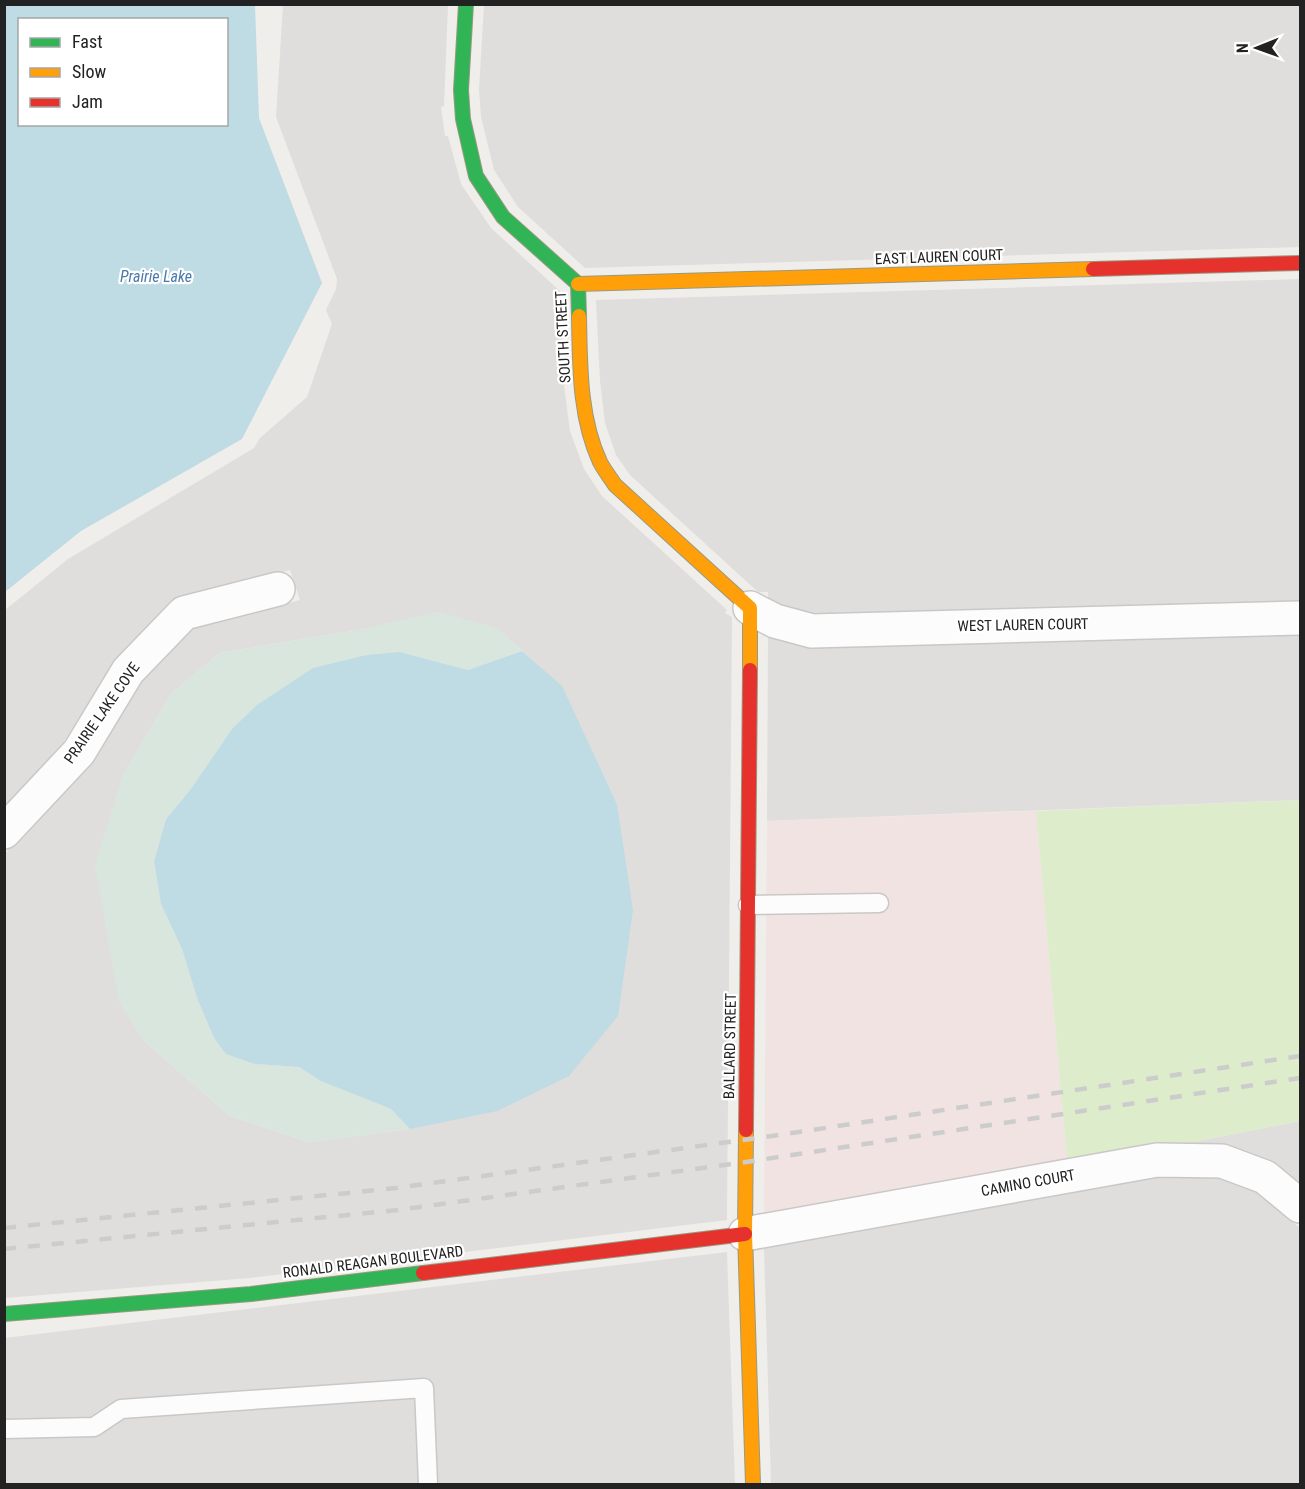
<svg xmlns="http://www.w3.org/2000/svg" width="1305" height="1489" font-family="'Roboto Condensed',sans-serif">
  <style>
    .residential { fill: #dfdedc; fill-rule: evenodd }
    .commercial { fill: #f1e3e1 }
    .grass { fill: #ddeccb }
    .wetland { fill: #d9e6de }
    .water { fill: #bfdbe3; fill-rule: evenodd }
    .lines { fill: none; stroke-linecap: round; stroke-linejoin: round }
    .lane-casing { stroke: #c9c8c7; stroke-width: 21 }
    .street-casing { stroke: #c9c8c7; stroke-width: 36 }
    .fast-casing { stroke: #999a82; stroke-width: 16 }
    .slow-casing { stroke: #999a82; stroke-width: 16 }
    .jam-casing { stroke: #999a82; stroke-width: 16 }
    .lane { stroke: #fdfcfc; stroke-width: 18 }
    .street { stroke: #fdfcfc; stroke-width: 33 }
    .fast { stroke: #30b455; stroke-width: 14 }
    .slow { stroke: #ff9f0a; stroke-width: 14 }
    .jam { stroke: #e5322d; stroke-width: 14 }
    .rail { stroke: #ccc; stroke-width: 4.5; stroke-dasharray: 12 12; stroke-linecap: butt }
    .labels { text-anchor: middle; stroke-width: 4.5; stroke-linejoin: round; paint-order: stroke }
    .street-label { font-size: 15px; fill: #222; stroke: #fff }
    .water-label { font-size: 16px; font-style: italic; fill: #4a7aab; stroke: #fff }
  </style>
  <rect width="100%" height="100%" fill="#f0eeeb"/>
  <path class="residential" d="M 283,5 L 448,5 L 444,106 L 441,107 L 445,136 L 448,136 L 461,184 L 491,228 L 560,291 L 564,385 L 570,431 L 584,469 L 602,496 L 727,610 L 725,613 L 732,617 L 727,1220 L 250,1278 L 5,1298 L 5,853 L 25,836 L 93,762 L 143,680 L 194,627 L 300,600 L 290,570 L 179,597 L 170,602 L 115,661 L 63,743 L 5,808 L 5,610 L 68,559 L 254,448 L 260,438 L 307,397 L 332,324 L 326,310 L 336,289 L 337,279 L 276,117 ZM 497,628 L 561,686 L 617,804 L 410,1129 L 309,1142 L 230,1116 L 142,1039 L 123,775 L 171,694 L 220,653 L 352,631 Z
    M 484,5 L 1300,5 L 1300,247 L 585,268 L 518,207 L 494,170 L 481,117 L 479,90 Z
    M 1300,279 L 1300,602 L 815,614 L 783,606 L 768,599 L 768,592 L 758,592 L 630,475 L 616,455 L 605,423 L 600,381 L 596,300 Z
    M 1300,634 L 1300,800 L 767,821 L 768,636 L 813,647 Z
    M 1300,1121 L 1300,1185 L 1272,1162 L 1229,1147 L 1179,1145 Z
    M 1159,1176 L 1218,1177 L 1255,1191 L 1300,1228 L 1300,1484 L 771,1484 L 764,1248 L 765,1246 Z
    M 727,1252 L 735,1484 L 5,1484 L 4,1338 Z"/>
  <path class="commercial" d="M 1036,811 L 1067,1160 L 764,1214 L 767,821 Z"/>
  <path class="grass" d="M 1300,800 L 1300,1121 L 1179,1145 L 1067,1160 L 1036,811 Z"/>
  <path class="wetland" d="M 438,612 L 498,628 L 522,651 L 468,670 L 400,652 L 232,729 L 190,790 L 166,819 L 154,861 L 161,904 L 182,949 L 197,998 L 214,1038 L 255,1064 L 299,1067 L 322,1081 L 391,1109 L 410,1129 L 309,1142 L 230,1116 L 142,1039 L 119,1002 L 95,865 L 123,775 L 171,694 L 220,653 L 352,631 Z"/>
  <path class="water" d="M 5,4 L 255,5 L 259,118 L 322,283 L 242,439 L 81,531 L 5,592 ZM 20,20 L 226,20 L 226,124 L 20,124 Z
    M 522,651 L 562,686 L 617,804 L 633,910 L 618,1016 L 569,1076 L 497,1111 L 410,1129 L 391,1109 L 321,1081 L 299,1067 L 255,1064 L 226,1054 L 214,1038 L 197,998 L 182,949 L 161,904 L 154,861 L 166,819 L 190,790 L 232,729 L 257,705 L 313,668 L 367,655 L 400,652 L 468,670 Z"/>
  <g class="lines">
    <g class="lane-casing">
      <path id="lane" d="M 748,905 L 879,903
        M 4,1429 L 94,1427 L 121,1409 L 424,1388 L 428,1484"/>
    </g>
    <g class="street-casing">
      <path id="street" d="M 750,608 L 775,621 L 812,631 L 1300,618
        M 4,832 L 79,752 L 128,671 L 184,613 L 278,589
        M 745,1234 L 1157,1160 L 1222,1161 L 1265,1177 L 1300,1206"/>
    </g>
    <g class="fast-casing">
      <path id="fast" d="M 466,4 L 461,90 L 463,119 L 476,176 L 503,217 L 578,284 L 579,316
        M 4,1314 L 251,1294 L 423,1273"/>
    </g>
    <g class="slow-casing">
      <path id="slow" d="M 578,284 L 1093,269
        M 579,316 C 580,364 579,417 600,462 C 604,470 610,477 615,485 L 750,608 L 750,670
        M 746,1130 L 745,1234 L 753,1484"/>
    </g>
    <g class="jam-casing">
      <path id="jam" d="M 1093,269 L 1300,263
        M 746,1130 L 750,670
        M 423,1273 L 745,1234"/>
    </g>
    <use href="#lane" class="lane"/>
    <use href="#street" class="street"/>
    <use href="#fast" class="fast"/>
    <use href="#slow" class="slow"/>
    <use href="#jam" class="jam"/>
    <path class="rail" d="M 4,1228 L 396,1188 L 772,1136 L 1300,1056
      M 4,1249 L 398,1210 L 746,1162 L 1300,1078"/>
  </g>
  <g class="labels">
    <g class="street-label">
      <text transform="translate(939 257) rotate(-2)" y="5">EAST LAUREN COURT</text>
      <text transform="translate(563 337) rotate(-93)" y="5">SOUTH STREET</text>
      <text transform="translate(1023 625) rotate(-1)" y="5">WEST LAUREN COURT</text>
      <text transform="translate(102 713) rotate(-55)" y="5">PRAIRIE LAKE COVE</text>
      <text transform="translate(730 1046) rotate(-89)" y="5">BALLARD STREET</text>
      <text transform="translate(1028 1183) rotate(-10)" y="5">CAMINO COURT</text>
      <text transform="translate(373 1262) rotate(-7)" y="5">RONALD REAGAN BOULEVARD</text>
    </g>
    <g class="water-label">
      <text x="156" y="282">Prairie Lake</text>
    </g>
  </g>
  <rect width="1305" height="1489" fill="none" stroke="#222222" stroke-width="12"/>
  <rect x="18" y="18" width="210" height="108" fill="#ffffff" stroke="#a7a7a7" stroke-width="1.5"/>
  <rect x="30" y="38" width="30" height="9" fill="#30b455" stroke="#a7a7a7" stroke-width="1.5"/>
  <text x="72" y="48" font-size="18" fill="#222222">Fast</text>
  <rect x="30" y="68" width="30" height="9" fill="#ff9f0a" stroke="#a7a7a7" stroke-width="1.5"/>
  <text x="72" y="78" font-size="18" fill="#222222">Slow</text>
  <rect x="30" y="98" width="30" height="9" fill="#e5322d" stroke="#a7a7a7" stroke-width="1.5"/>
  <text x="72" y="108" font-size="18" fill="#222222">Jam</text>
  <g transform="translate(1257 48) rotate(269)" stroke="#ffffff" stroke-width="4.5" paint-order="stroke">
  <path d="M0-4.5L10 22L0 15L-10 22Z" fill="#222222"/>
  <text y="-9" font-size="16" font-weight="bold" text-anchor="middle" fill="#222222">N</text>
  </g>
</svg>
